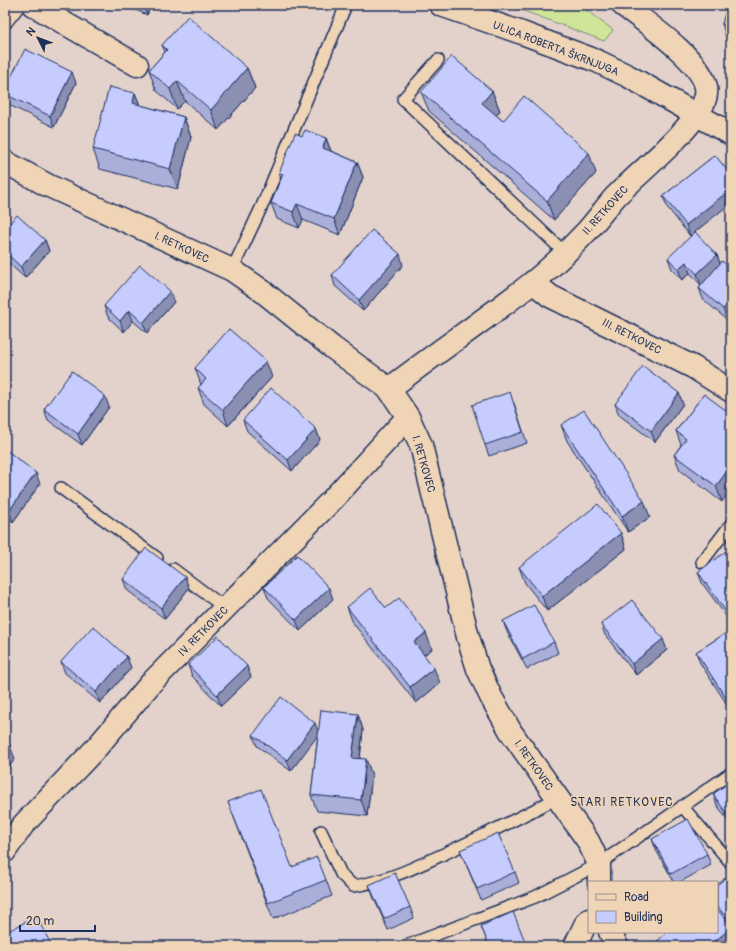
<svg xmlns="http://www.w3.org/2000/svg" width="736" height="951" font-family="Pangolin,sans-serif">
  <style>
    .green { fill: #d1e599; stroke: #768a7c }
    .lines { fill: none; stroke-linecap: round; stroke-linejoin: round }
    .lane-casing { stroke: #1b2f5e; stroke-width: 14 }
    .street-casing { stroke: #1b2f5e; stroke-width: 25 }
    .lane { stroke: #efd4b6; stroke-width: 11 }
    .street { stroke: #efd4b6; stroke-width: 22 }
    .wall { fill: #aaafda; stroke: #1b2f5e }
    .shaded-wall { fill: #8b8fb2; stroke: #1b2f5e }
    .building { fill: #c6ccfe; stroke: #1b2f5e }
    .labels { text-anchor: middle; stroke-width: 3; stroke-linejoin: round; paint-order: stroke }
    .street-label { font-size: 11px; fill: #1b2f5e; stroke: #efd4b6 }
    .neighbourhood-label { font-size: 12px; letter-spacing: 1px; fill: #1b2f5e; stroke: #efd4b6 }
  </style>
  <rect width="100%" height="100%" fill="#e3d2cc"/>
  <filter id="ink" filterUnits="userSpaceOnUse"><feTurbulence type="fractalNoise" baseFrequency=".025" numOctaves="2"/><feDisplacementMap in="SourceGraphic" scale="8" xChannelSelector="R" yChannelSelector="G"/><feConvolveMatrix kernelMatrix="1 2 1 2 8 2 1 2 1" color-interpolation-filters="sRGB"/></filter>
  <g filter="url(#ink)">
    <path class="green" d="M 506,5 L 579,5 L 613,30 L 604,41 L 535,15 Z"/>
    <g class="lines">
      <g class="lane-casing">
        <path id="lane" d="M 5,24 L 20,5
          M 438,60 L 403,99 L 565,253
          M 232,270 L 262,206 L 346,5
          M 61,488 L 157,558
          M 702,562 L 731,524
          M 173,569 L 225,608
          M 682,806 L 731,863
          M 321,831 L 341,874 L 353,886 C 386,882 418,866 448,852 C 485,835 521,817 557,798
          M 406,946 L 535,897 L 599,864 L 731,773"/>
      </g>
      <g class="street-casing">
        <path id="street" d="M 33,5 L 137,65
          M 441,5 L 522,33 L 597,61 L 628,76 L 731,134
          M 5,162 L 47,185 L 232,270 L 261,290 L 333,348 L 389,389 L 408,417 L 421,445 L 468,637 L 478,669 L 491,697 L 511,732 L 588,841 L 599,864 L 599,882
          M 533,282 L 550,296 L 693,367 L 731,391
          M 389,389 C 436,353 486,319 532,283 C 552,267 570,249 587,231 C 597,220 606,207 616,196 C 642,170 674,145 695,117 C 702,108 708,98 706,87 C 701,60 645,22 623,5
          M 5,851 L 23,825 L 97,747 L 152,682 L 332,500 L 408,417
          M 610,932 L 617,946
          M 575,946 L 585,925 L 589,920"/>
      </g>
      <use href="#lane" class="lane"/>
      <use href="#street" class="street"/>
    </g>
    <path class="wall" d="M 124,5 L 151,5 L 147,15 Z
      M 731,5 L 731,41 L 727,40 L 722,24 Z
      M 162,45 L 247,68 L 255,88 L 218,130 L 185,101 L 177,109 L 156,90 L 149,70 L 165,52 Z
      M 76,83 L 54,127 L 7,104 L 5,98 L 5,89 Z
      M 492,91 L 500,111 L 496,115 L 503,121 L 596,173 L 554,220 L 429,111 L 421,92 Z
      M 135,93 L 140,105 L 184,117 L 191,137 L 178,189 L 100,169 L 93,149 Z
      M 302,136 L 326,138 L 331,151 L 357,162 L 363,177 L 340,235 L 303,220 L 299,228 L 277,219 L 271,203 L 281,179 L 279,173 Z
      M 715,155 L 690,236 L 667,207 L 663,196 Z
      M 5,228 L 45,240 L 49,251 L 25,278 L 5,260 Z
      M 717,255 L 720,264 L 731,269 L 731,316 L 727,320 L 703,299 L 699,288 L 705,281 L 701,285 L 690,273 L 682,280 L 672,269 L 668,258 Z
      M 403,265 L 363,311 L 335,286 L 332,275 Z
      M 174,302 L 147,333 L 133,321 L 124,332 L 108,317 L 104,306 Z
      M 195,368 L 272,377 L 228,426 L 204,404 L 198,388 L 201,385 Z
      M 704,394 L 722,502 L 680,470 L 674,455 L 681,445 L 676,431 Z
      M 514,403 L 527,443 L 489,456 L 485,445 Z
      M 615,404 L 683,404 L 655,442 L 619,415 Z
      M 109,407 L 82,445 L 48,420 L 44,409 Z
      M 243,420 L 316,429 L 320,440 L 292,471 L 247,431 Z
      M 561,425 L 650,517 L 628,532 L 567,441 Z
      M 5,449 L 40,484 L 13,522 L 5,516 Z
      M 621,533 L 626,549 L 547,611 L 525,583 L 519,567 Z
      M 731,552 L 731,623 L 702,583 L 698,572 Z
      M 123,579 L 189,588 L 165,619 L 127,590 Z
      M 264,587 L 333,599 L 300,631 L 268,598 Z
      M 347,607 L 386,608 L 432,649 L 424,655 L 440,683 L 416,703 L 353,623 Z
      M 503,621 L 554,642 L 558,653 L 527,669 L 507,632 Z
      M 601,624 L 667,650 L 636,675 L 605,635 Z
      M 731,630 L 730,709 L 700,663 L 696,652 Z
      M 61,662 L 131,668 L 100,703 L 65,673 Z
      M 188,665 L 251,677 L 221,706 L 192,676 Z
      M 358,714 L 363,730 L 360,759 L 372,775 L 367,816 L 317,811 L 311,795 L 318,734 L 291,771 L 257,746 L 253,735 L 319,732 Z
      M 731,781 L 731,825 L 717,805 L 713,794 Z
      M 228,802 L 292,867 L 326,880 L 332,896 L 273,919 Z
      M 652,839 L 707,854 L 711,865 L 680,882 L 674,882 L 656,850 Z
      M 460,850 L 515,872 L 519,883 L 481,900 Z
      M 731,875 L 731,942 L 726,946 L 657,946 L 656,942 L 717,932 L 717,885 Z
      M 369,885 L 410,907 L 414,918 L 388,930 L 373,896 Z
      M 481,926 L 527,946 L 489,946 Z"/>
    <path class="shaded-wall" d="M 143,5 L 151,5 L 147,15 Z
      M 247,68 L 255,88 L 218,130 L 211,110 Z
      M 72,72 L 76,83 L 54,127 L 50,116 Z
      M 177,81 L 185,101 L 177,109 L 170,89 Z
      M 492,91 L 500,111 L 489,122 L 482,103 Z
      M 135,93 L 143,113 L 133,103 Z
      M 184,117 L 191,137 L 178,189 L 170,169 Z
      M 326,138 L 332,154 L 323,148 Z
      M 589,153 L 596,173 L 554,220 L 547,201 Z
      M 357,162 L 363,177 L 340,235 L 334,219 Z
      M 731,189 L 731,203 L 690,236 L 686,225 Z
      M 297,204 L 303,220 L 299,228 L 293,212 Z
      M 45,240 L 49,251 L 25,278 L 21,267 Z
      M 400,254 L 403,265 L 363,311 L 359,300 Z
      M 717,255 L 721,266 L 701,285 L 697,274 Z
      M 686,262 L 690,273 L 682,280 L 678,269 Z
      M 170,291 L 174,302 L 147,333 L 143,323 Z
      M 731,301 L 731,316 L 727,320 L 723,309 Z
      M 129,310 L 133,321 L 124,332 L 120,321 Z
      M 266,361 L 272,377 L 228,426 L 223,410 Z
      M 679,393 L 683,404 L 655,442 L 651,431 Z
      M 105,396 L 109,407 L 82,445 L 78,434 Z
      M 316,429 L 320,440 L 292,471 L 288,460 Z
      M 731,466 L 731,489 L 722,502 L 716,486 Z
      M 36,473 L 40,484 L 13,522 L 9,511 Z
      M 644,501 L 650,517 L 628,532 L 622,516 Z
      M 621,533 L 626,549 L 547,611 L 542,596 Z
      M 185,577 L 189,588 L 165,619 L 161,608 Z
      M 329,588 L 333,599 L 300,631 L 296,620 Z
      M 731,610 L 731,622 L 727,613 Z
      M 426,633 L 432,649 L 420,658 L 414,642 Z
      M 663,639 L 667,650 L 636,675 L 632,664 Z
      M 127,657 L 131,668 L 100,703 L 96,692 Z
      M 247,666 L 251,677 L 221,706 L 217,695 Z
      M 434,668 L 440,683 L 416,703 L 410,687 Z
      M 731,695 L 731,709 L 730,709 L 726,698 Z
      M 358,714 L 363,730 L 358,774 L 352,758 Z
      M 315,723 L 319,734 L 291,771 L 287,760 Z
      M 9,743 L 15,759 L 5,773 L 5,749 Z
      M 366,759 L 372,775 L 367,816 L 361,800 Z
      M 731,928 L 731,942 L 726,946 L 709,946 Z"/>
    <path class="building" d="M 727,5 L 731,5 L 731,26 L 722,24 Z
      M 188,16 L 247,68 L 211,110 L 177,81 L 170,89 L 149,70 L 167,50 L 162,45 Z
      M 25,49 L 72,72 L 50,116 L 5,94 L 5,89 Z
      M 452,56 L 492,91 L 482,103 L 503,121 L 524,96 L 589,153 L 547,201 L 421,92 Z
      M 109,87 L 135,93 L 133,103 L 184,117 L 170,169 L 93,149 Z
      M 305,130 L 326,138 L 323,148 L 357,162 L 334,219 L 297,204 L 293,212 L 271,203 L 283,174 L 279,173 L 295,133 L 302,136 Z
      M 715,155 L 731,175 L 731,189 L 686,225 L 663,196 Z
      M 17,215 L 45,240 L 21,267 L 5,252 L 5,228 Z
      M 372,230 L 400,254 L 359,300 L 332,275 Z
      M 695,232 L 717,255 L 697,274 L 686,262 L 678,269 L 668,258 Z
      M 722,261 L 731,269 L 731,301 L 723,309 L 699,288 Z
      M 140,265 L 170,291 L 143,323 L 129,310 L 120,321 L 104,306 Z
      M 229,329 L 266,361 L 223,410 L 198,388 L 206,379 L 195,368 Z
      M 643,366 L 679,393 L 651,431 L 615,404 Z
      M 72,371 L 105,396 L 78,434 L 44,409 Z
      M 271,388 L 316,429 L 288,460 L 243,420 Z
      M 510,392 L 523,432 L 485,445 L 472,405 Z
      M 704,394 L 731,414 L 731,466 L 716,486 L 674,455 L 686,439 L 676,431 Z
      M 584,410 L 644,501 L 622,516 L 561,425 Z
      M 5,449 L 36,473 L 9,511 L 5,508 Z
      M 598,504 L 621,533 L 542,596 L 519,567 Z
      M 146,548 L 185,577 L 161,608 L 123,579 Z
      M 729,549 L 731,552 L 731,610 L 727,613 L 698,572 Z
      M 297,555 L 329,588 L 296,620 L 264,587 Z
      M 370,588 L 386,608 L 399,598 L 426,633 L 414,642 L 434,668 L 410,687 L 347,607 Z
      M 632,600 L 663,639 L 632,664 L 601,624 Z
      M 534,605 L 554,642 L 523,659 L 503,621 Z
      M 93,626 L 127,657 L 96,692 L 61,662 Z
      M 731,630 L 731,695 L 726,698 L 696,652 Z
      M 218,636 L 247,666 L 217,695 L 188,665 Z
      M 281,697 L 315,723 L 287,760 L 253,735 Z
      M 321,710 L 358,714 L 352,758 L 366,759 L 361,800 L 311,795 Z
      M 5,740 L 9,743 L 5,749 Z
      M 731,781 L 731,820 L 713,794 Z
      M 261,789 L 292,867 L 317,857 L 326,880 L 268,903 L 228,802 Z
      M 688,819 L 707,854 L 671,874 L 652,839 Z
      M 498,833 L 515,872 L 477,889 L 460,850 Z
      M 395,873 L 410,907 L 384,919 L 369,885 Z
      M 730,874 L 731,875 L 731,923 L 717,906 L 717,885 Z
      M 717,909 L 731,926 L 731,928 L 709,946 L 659,946 L 656,942 L 668,932 L 717,932 Z
      M 513,912 L 527,946 L 489,946 L 481,926 Z
      M 36,916 L 52,946 L 5,946 L 5,933 Z"/>
  </g>
  <g class="labels">
    <g class="street-label">
      <text transform="translate(556 48) rotate(21)" y="4">ULICA ROBERTA ŠKRNJUGA</text>
      <text transform="translate(605 210) rotate(-48)" y="4">II. RETKOVEC</text>
      <text transform="translate(182 247) rotate(25)" y="4">I. RETKOVEC</text>
      <text transform="translate(632 336) rotate(27)" y="4">III. RETKOVEC</text>
      <text transform="translate(424 464) rotate(74)" y="4">I. RETKOVEC</text>
      <text transform="translate(203 631) rotate(-45)" y="4">IV. RETKOVEC</text>
      <text transform="translate(534 765) rotate(55)" y="4">I. RETKOVEC</text>
    </g>
    <g class="neighbourhood-label">
      <text x="622" y="806">STARI RETKOVEC</text>
    </g>
  </g>
  <rect width="736" height="951" fill="none" stroke="#efd4b6" stroke-width="20"/>
  <rect x="10" y="10" width="716" height="931" fill="none" stroke="#1b2f5e" stroke-width="1.5" filter="url(#ink)"/>
  <rect x="588" y="881" width="130" height="52" fill="#efd4b6" stroke="#9a9293"/>
  <rect x="596" y="894" width="20" height="6" fill="#efd4b6" stroke="#9a9293"/>
  <text x="624" y="901" font-size="12" fill="#1b2f5e">Road</text>
  <rect x="596" y="911" width="20" height="12" fill="#c6ccfe" stroke="#9a9293"/>
  <text x="624" y="921" font-size="12" fill="#1b2f5e">Building</text>
  <g transform="translate(38 38) rotate(312)" stroke="#efd4b6" stroke-width="3" paint-order="stroke">
  <path d="M0-3L7 15L0 10L-7 15Z" fill="#1b2f5e"/>
  <text y="-6" font-size="11" font-weight="bold" text-anchor="middle" fill="#1b2f5e">N</text>
  </g>
  <path d="M20 925v6h75v-6" fill="none" stroke="#1b2f5e" stroke-width="2"/>
  <text x="26" y="925" font-size="12" fill="#1b2f5e" stroke="#efd4b6" stroke-width="3" paint-order="stroke">20 m</text>
</svg>
